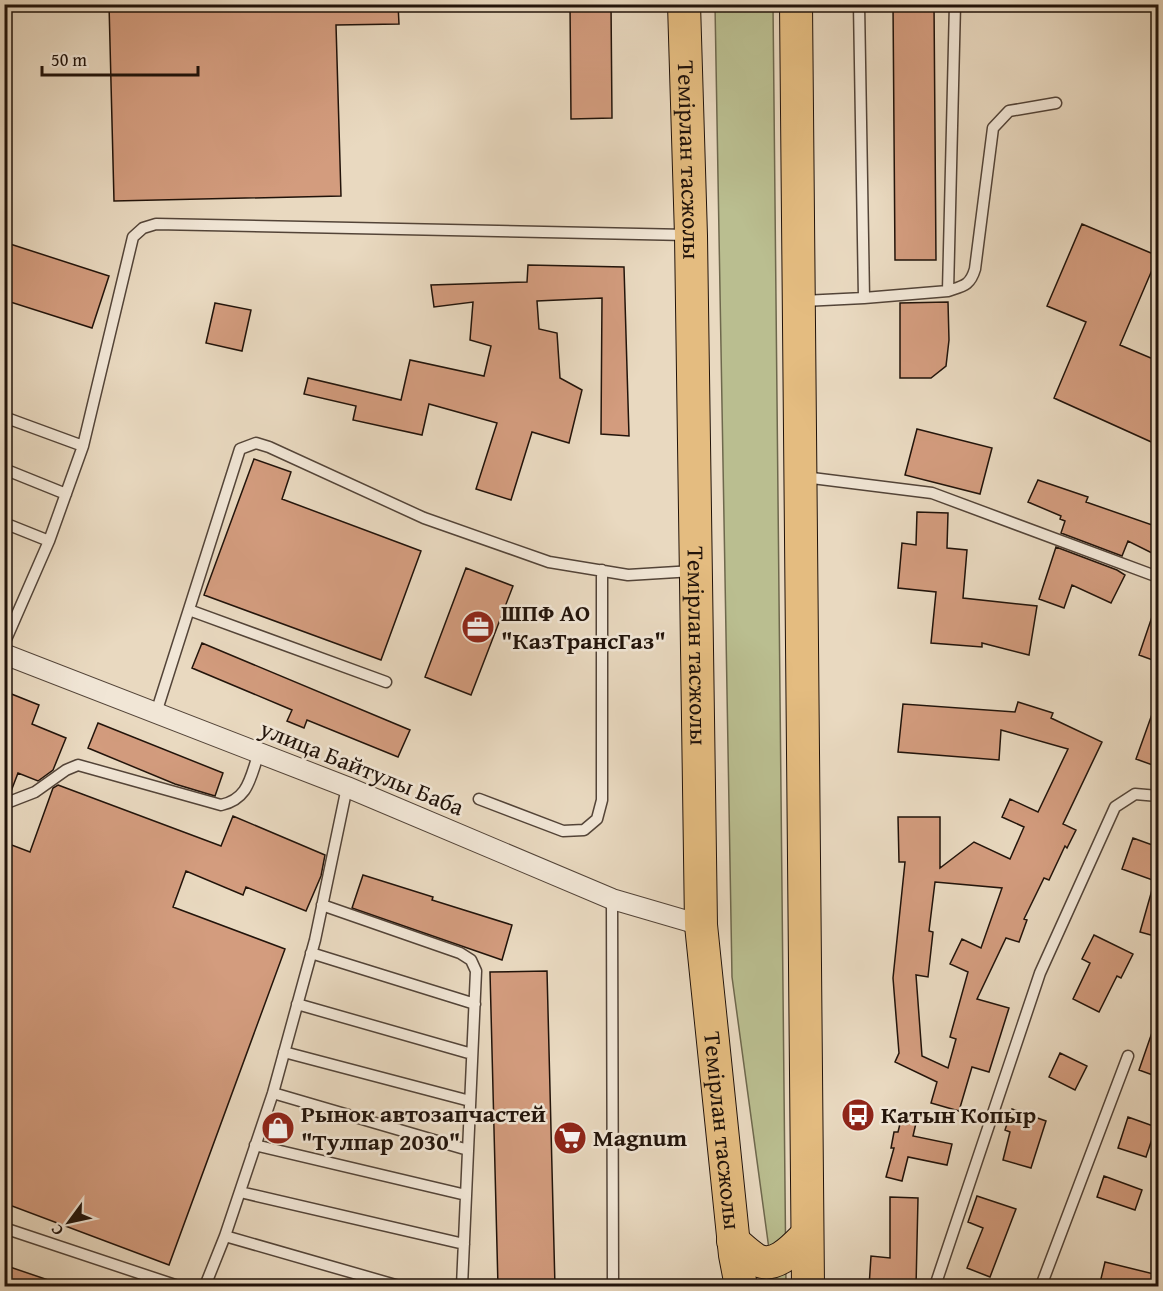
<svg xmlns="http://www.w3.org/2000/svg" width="1163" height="1291" font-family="'Gentium Book Plus',serif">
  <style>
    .green { fill: #babe90; stroke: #6e684d; stroke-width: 1.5 }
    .building { fill: #d39c7e; stroke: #21130a; stroke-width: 1.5; fill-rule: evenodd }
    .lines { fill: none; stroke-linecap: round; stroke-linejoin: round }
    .service-casing { stroke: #534438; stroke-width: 13 }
    .minor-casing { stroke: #534438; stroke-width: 22 }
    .primary-casing { stroke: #21130a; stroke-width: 34 }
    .service { stroke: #f1e6d6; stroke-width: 10 }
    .minor { stroke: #f1e6d6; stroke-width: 20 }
    .primary { stroke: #e4bc80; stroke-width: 32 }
    .labels { text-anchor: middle; stroke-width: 5; stroke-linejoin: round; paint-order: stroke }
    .street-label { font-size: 24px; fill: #21130a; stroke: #f1e6d6 }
    .poi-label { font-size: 24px; font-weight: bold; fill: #21130a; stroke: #f1e6d6; text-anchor: start }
  </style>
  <rect width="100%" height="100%" fill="#e9d9c0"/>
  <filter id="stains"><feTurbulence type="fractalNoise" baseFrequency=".00333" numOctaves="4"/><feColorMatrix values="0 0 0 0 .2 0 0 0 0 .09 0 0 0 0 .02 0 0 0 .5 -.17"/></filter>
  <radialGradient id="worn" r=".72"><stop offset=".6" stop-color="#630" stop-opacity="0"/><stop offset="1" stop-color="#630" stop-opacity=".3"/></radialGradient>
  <path class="green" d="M 715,5 L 773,5 L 786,1286 L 774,1286 L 732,977 Z"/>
  <path class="building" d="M 109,4 L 398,4 L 399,24 L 336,25 L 341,196 L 114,201 Z
    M 570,4 L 611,4 L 612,118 L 571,119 Z
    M 893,4 L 934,4 L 936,260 L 895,260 Z
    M 1082,224 L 1158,256 L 1120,345 L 1158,361 L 1158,445 L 1054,398 L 1086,322 L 1047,306 Z
    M 4,242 L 109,276 L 92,328 L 4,300 Z
    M 528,265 L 624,267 L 629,436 L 601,434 L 602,298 L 537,301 L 539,329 L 557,333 L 560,378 L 582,390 L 569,443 L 532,432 L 511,500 L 476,489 L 497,423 L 429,404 L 422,435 L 353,420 L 356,406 L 304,394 L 308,378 L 401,400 L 410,360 L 484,376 L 491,346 L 470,340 L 473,302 L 434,307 L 431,285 L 527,282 Z
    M 948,302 L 949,340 L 946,366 L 931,378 L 900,378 L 900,303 Z
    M 215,303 L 251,310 L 242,351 L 206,343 Z
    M 917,429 L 992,448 L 980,494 L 905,475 Z
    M 254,459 L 291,472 L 282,499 L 421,551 L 381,660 L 204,595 Z
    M 1038,480 L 1088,497 L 1086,502 L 1158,527 L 1158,556 L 1128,541 L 1122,556 L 1061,533 L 1065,521 L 1060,519 L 1061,516 L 1028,502 Z
    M 917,512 L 948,513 L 947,548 L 967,550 L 963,598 L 1037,606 L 1029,655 L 982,643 L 982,647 L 931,643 L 936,592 L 898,588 L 902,543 L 916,545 Z
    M 1056,547 L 1117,570 L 1125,575 L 1111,603 L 1072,585 L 1064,608 L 1039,599 Z
    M 466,568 L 513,586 L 471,695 L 425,677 Z
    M 1156,605 L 1158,606 L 1158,662 L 1139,655 Z
    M 202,643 L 410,730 L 398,757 L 307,720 L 304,728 L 287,721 L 292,710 L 192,668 Z
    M 4,691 L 39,705 L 32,724 L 66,738 L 53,770 L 38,781 L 18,773 L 10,794 L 4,796 Z
    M 1018,702 L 1053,713 L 1051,718 L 1102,742 L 1063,824 L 1076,830 L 1067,848 L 1065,846 L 1049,880 L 1044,878 L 1024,919 L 1027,920 L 1019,942 L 1006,938 L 977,999 L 1009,1008 L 989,1072 L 972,1067 L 959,1111 L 931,1103 L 937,1082 L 895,1062 L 899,1053 L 893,978 L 905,862 L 899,862 L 898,817 L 940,817 L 940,868 L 974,842 L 1010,859 L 1024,827 L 1002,817 L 1010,799 L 1038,812 L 1068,749 L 1001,730 L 999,760 L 898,752 L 903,704 L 1015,712 ZM 935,882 L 1002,888 L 981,948 L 962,939 L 950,964 L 968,972 L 950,1037 L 956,1039 L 948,1068 L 922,1056 L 916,975 L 928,977 L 933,932 L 929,931 Z
    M 1156,703 L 1158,703 L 1158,767 L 1136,759 Z
    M 98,723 L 223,773 L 215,796 L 175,784 L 88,748 Z
    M 58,785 L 221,846 L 233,816 L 325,855 L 321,876 L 306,911 L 246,887 L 243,895 L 186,871 L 173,907 L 285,949 L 169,1265 L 4,1203 L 4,842 L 30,852 L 53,788 Z
    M 1133,838 L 1158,847 L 1158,882 L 1122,869 Z
    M 363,875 L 433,897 L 432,900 L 512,925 L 502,960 L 352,908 Z
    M 1154,883 L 1158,884 L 1158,937 L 1140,932 Z
    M 1094,935 L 1133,954 L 1121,978 L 1117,976 L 1099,1012 L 1073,999 L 1090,963 L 1082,959 Z
    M 547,971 L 555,1287 L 498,1287 L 490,972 Z
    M 1156,1021 L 1158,1021 L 1158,1077 L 1139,1070 Z
    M 1060,1053 L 1087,1066 L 1075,1090 L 1049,1077 Z
    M 1012,1109 L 1046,1121 L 1031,1168 L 1003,1160 L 1010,1132 L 1005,1130 Z
    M 1128,1117 L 1156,1127 L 1146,1157 L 1118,1148 Z
    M 901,1120 L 916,1123 L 913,1136 L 952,1144 L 947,1165 L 908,1157 L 902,1181 L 886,1177 L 894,1148 L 891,1148 L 894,1132 L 898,1132 Z
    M 1104,1176 L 1142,1190 L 1135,1210 L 1097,1197 Z
    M 977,1196 L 1016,1209 L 990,1277 L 967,1268 L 983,1228 L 968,1222 Z
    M 890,1197 L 918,1198 L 916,1287 L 869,1287 L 871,1256 L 890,1258 Z
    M 1105,1262 L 1158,1275 L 1158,1287 L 1099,1287 Z
    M 4,1265 L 60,1284 L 59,1287 L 4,1287 Z"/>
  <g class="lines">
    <g class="service-casing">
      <path id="service" d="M 859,4 L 864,298
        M 948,291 C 963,286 970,286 975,269 L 993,128 L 1009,111 L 1056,103
        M 803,301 L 864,298 L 948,291 L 955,4
        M 4,417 L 83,446
        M 4,469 L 66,494
        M 804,477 L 932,493 L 1158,577
        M 4,523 L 49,541
        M 189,610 L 386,682
        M 4,644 L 49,541 L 83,446 L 133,237 L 143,228 L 156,224 L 687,235
        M 156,713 L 240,449 L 256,443 L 269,447 L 424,518 L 549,562 L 628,575 L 693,571
        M 479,799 L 563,831 L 584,830 L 597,819 L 602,800 L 602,570
        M 4,804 L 35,792 L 66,770 L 78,765 L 221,805 C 249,799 250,777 259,753
        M 612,899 L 613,1286
        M 322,905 L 460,953 L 471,960 L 476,971 L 462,1286
        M 311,953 L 475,1004
        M 297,1004 L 472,1054
        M 284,1052 L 470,1101
        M 273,1093 L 468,1150
        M 255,1145 L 466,1195
        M 240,1192 L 464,1244
        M 4,1228 L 178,1286
        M 225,1236 L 399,1286
        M 205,1286 L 225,1236 L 273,1093 L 315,940 L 347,787
        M 935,1286 L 1040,973 L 1115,807 L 1135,794 L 1158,796
        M 1041,1286 L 1128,1056"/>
    </g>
    <g class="minor-casing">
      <path id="minor" d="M 4,654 L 347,787 L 612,899 L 701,925"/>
    </g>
    <g class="primary-casing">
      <g id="primary">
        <path id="s1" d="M 684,4 L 691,236 L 701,925 L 735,1255 L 741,1286"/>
        <path d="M 796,4 L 808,1286"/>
        <path d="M 733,1241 C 740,1247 747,1254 755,1259 C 775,1271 795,1247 807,1235"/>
      </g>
    </g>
    <use href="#service" class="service"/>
    <use href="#minor" class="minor"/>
    <use href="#primary" class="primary"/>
  </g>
  <defs>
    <g id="office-disc" transform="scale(1.725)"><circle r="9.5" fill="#8f2418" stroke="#f1e6d6"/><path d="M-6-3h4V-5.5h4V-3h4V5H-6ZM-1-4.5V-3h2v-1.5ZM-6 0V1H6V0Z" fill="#fff"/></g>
    <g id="bus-disc" transform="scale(1.725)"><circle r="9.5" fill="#8f2418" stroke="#f1e6d6"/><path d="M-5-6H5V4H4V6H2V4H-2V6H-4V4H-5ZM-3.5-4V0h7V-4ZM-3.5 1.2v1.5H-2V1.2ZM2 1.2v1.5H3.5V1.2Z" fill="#fff"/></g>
    <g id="shop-disc" transform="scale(1.725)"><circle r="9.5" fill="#8f2418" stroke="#f1e6d6"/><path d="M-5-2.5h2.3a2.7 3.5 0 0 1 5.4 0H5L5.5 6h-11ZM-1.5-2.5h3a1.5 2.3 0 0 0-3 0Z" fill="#fff"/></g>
    <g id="supermarket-disc" transform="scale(1.725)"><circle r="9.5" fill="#8f2418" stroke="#f1e6d6"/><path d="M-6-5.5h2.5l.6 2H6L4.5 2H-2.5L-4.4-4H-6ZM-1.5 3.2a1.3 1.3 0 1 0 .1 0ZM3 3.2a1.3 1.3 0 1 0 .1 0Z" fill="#fff"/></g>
  </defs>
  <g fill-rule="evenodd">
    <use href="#office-disc" x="478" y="627"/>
    <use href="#bus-disc" x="858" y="1115"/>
    <use href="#shop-disc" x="278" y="1128"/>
    <use href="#supermarket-disc" x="570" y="1138"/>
  </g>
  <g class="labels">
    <g class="street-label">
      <text dy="8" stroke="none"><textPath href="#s1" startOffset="156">Темірлан тасжолы</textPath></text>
      <text dy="8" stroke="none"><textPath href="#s1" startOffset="642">Темірлан тасжолы</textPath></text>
      <text transform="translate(362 768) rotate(22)" y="8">улица Байтулы Баба</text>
      <text dy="8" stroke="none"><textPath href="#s1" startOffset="1128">Темірлан тасжолы</textPath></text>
    </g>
    <g class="poi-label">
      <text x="501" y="621">ШПФ АО<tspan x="501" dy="28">"КазТрансГаз"</tspan></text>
      <text x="301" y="1122">Рынок автозапчастей<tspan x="301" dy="28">"Тулпар 2030"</tspan></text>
      <text x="881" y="1123">Катын Копыр</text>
      <text x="593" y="1146">Magnum</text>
    </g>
  </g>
  <rect width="1163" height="1291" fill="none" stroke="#e9d9c0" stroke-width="24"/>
  <rect x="6" y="6" width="1151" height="1279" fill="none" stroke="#21130a" stroke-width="3"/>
  <rect x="12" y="12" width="1139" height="1267" fill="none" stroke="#21130a" stroke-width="1.5"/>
  <g transform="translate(69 1222) rotate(237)" stroke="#f1e6d6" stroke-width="4.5" paint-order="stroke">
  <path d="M0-4.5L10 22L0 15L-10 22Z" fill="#21130a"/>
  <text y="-9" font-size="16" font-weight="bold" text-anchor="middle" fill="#21130a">С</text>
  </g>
  <path d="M42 66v9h156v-9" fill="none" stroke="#21130a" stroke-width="3"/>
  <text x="51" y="66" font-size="18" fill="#21130a" stroke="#f1e6d6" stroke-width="4.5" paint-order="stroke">50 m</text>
  <rect width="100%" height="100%" filter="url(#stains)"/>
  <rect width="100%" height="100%" fill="url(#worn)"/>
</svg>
